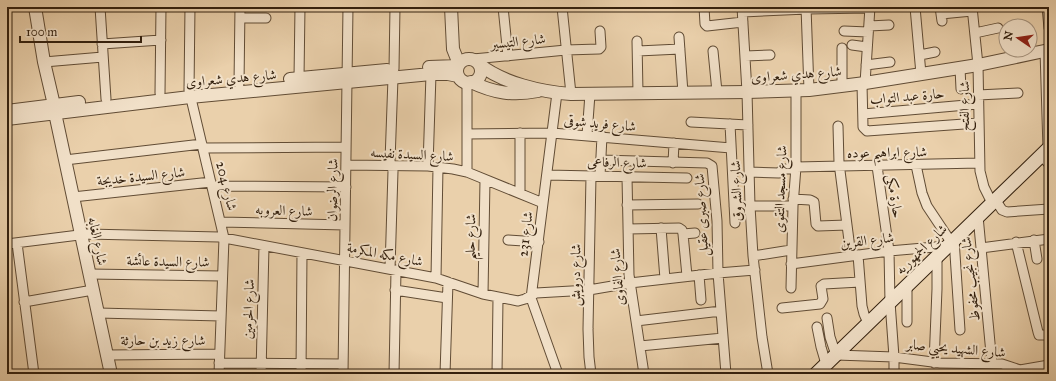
<svg xmlns="http://www.w3.org/2000/svg" width="1056" height="381" font-family="'IM FELL Great Primer',Amiri,serif">
  <style>
    .lines { fill: none; stroke-linecap: round; stroke-linejoin: round }
    .minor-casing { stroke: #614c35; stroke-width: 11 }
    .tertiary-casing { stroke: #614c35; stroke-width: 14 }
    .secondary-casing { stroke: #33200e; stroke-width: 15 }
    .minor { stroke: #f1e0c8; stroke-width: 9 }
    .tertiary { stroke: #f1e0c8; stroke-width: 12 }
    .secondary { stroke: #f1e0c8; stroke-width: 13 }
    .labels { text-anchor: middle; stroke-width: 4; stroke-linejoin: round; paint-order: stroke }
    .street-label { font-size: 14px; fill: #33200e; stroke: #f1e0c8 }
  </style>
  <rect width="100%" height="100%" fill="#ead0ab"/>
  <filter id="stains"><feTurbulence type="fractalNoise" baseFrequency=".005" numOctaves="4"/><feColorMatrix values="0 0 0 0 .2 0 0 0 0 .09 0 0 0 0 .02 0 0 0 .5 -.17"/></filter>
  <radialGradient id="worn" r=".72"><stop offset=".6" stop-color="#630" stop-opacity="0"/><stop offset="1" stop-color="#630" stop-opacity=".3"/></radialGradient>
  <g class="lines">
    <g class="minor-casing">
      <path id="minor" d="M 100,7 L 106,99
        M 190,7 L 189,90 L 224,238 L 219,374
        M 503,7 L 508,56
        M 562,7 L 571,94
        M 704,7 L 705,24 L 707,26 L 743,22
        M 742,7 L 747,92 L 750,206 L 753,256 L 762,337 L 768,374
        M 806,7 L 809,90
        M 915,7 L 921,74
        M 940,7 L 942,21
        M 972,7 L 978,65 L 980,171 L 984,187 L 992,203
        M 1047,7 L 1049,28
        M 743,12 L 807,9 L 870,8
        M 941,14 L 972,11
        M 240,18 L 266,18
        M 869,26 L 889,25
        M 844,31 L 868,32
        M 975,33 L 998,28
        M 679,37 L 683,93
        M 637,41 L 638,93
        M 102,44 L 161,40
        M 852,45 L 867,47
        M 1045,50 L 1048,149
        M 638,51 L 680,49
        M 713,51 L 717,92
        M 920,55 L 935,52
        M 745,56 L 770,55
        M 473,59 L 566,50 L 599,49 L 601,47 L 600,31
        M 44,62 L 103,57
        M 866,65 L 890,62
        M 960,68 L 961,89
        M 394,69 L 395,7
        M 299,78 L 300,7
        M 865,83 L 870,7
        M 239,84 L 240,7
        M 862,84 L 863,127 L 867,131 L 978,123
        M 842,86 L 842,48
        M 160,93 L 161,7
        M 557,93 L 531,298 L 558,374
        M 978,95 L 1018,93
        M 863,114 L 978,104
        M 691,122 L 748,125
        M 730,124 L 735,223
        M 838,126 L 839,163 L 851,256
        M 467,134 L 552,133 L 731,148
        M 587,135 L 590,94
        M 203,148 L 346,147
        M 1041,155 L 1049,164
        M 65,160 L 202,144
        M 601,160 L 707,163 L 712,166 L 717,221 L 718,273 L 726,374
        M 673,163 L 674,143
        M 346,165 L 428,166 L 453,169 L 467,172 L 543,203
        M 916,165 L 922,193 L 927,206 L 951,242
        M 428,166 L 431,74
        M 877,166 L 889,251 L 890,302 L 894,357 L 894,374
        M 796,167 L 979,163
        M 467,172 L 467,83
        M 749,172 L 779,173 L 783,169 L 796,169
        M 547,175 L 687,178
        M 591,176 L 588,329 L 589,357 L 591,374
        M 600,176 L 602,136
        M 627,177 L 629,275 L 644,374
        M 212,186 L 346,187
        M 520,193 L 520,133
        M 73,197 L 211,182
        M 793,199 L 810,200 L 814,202 L 816,224 L 818,226 L 847,225
        M 995,199 L 1002,210 L 1007,212 L 1049,209
        M 627,205 L 698,204
        M 734,206 L 793,206
        M 978,216 L 992,364
        M 221,222 L 345,225
        M 661,228 L 665,279
        M 628,229 L 679,228 L 682,230 L 683,234 L 687,276
        M 683,234 L 695,233
        M 954,239 L 960,330
        M 508,240 L 539,242
        M 1034,240 L 1037,259
        M 1016,242 L 1038,332 L 1039,335 L 1049,335
        M 17,243 L 34,374
        M 7,244 L 87,234 L 219,237 L 436,278 L 483,294 L 518,301 L 525,299 L 536,293 L 589,290 L 630,283 L 718,273 L 755,270
        M 981,248 L 1049,239
        M 858,255 L 862,306 L 864,314 L 868,323
        M 753,256 L 791,250
        M 791,264 L 889,251 L 947,246
        M 390,269 L 393,171 L 390,161 L 393,78
        M 89,274 L 222,276
        M 699,275 L 701,300
        M 436,278 L 438,167
        M 907,285 L 907,322
        M 791,288 L 793,206 L 796,167 L 796,91
        M 395,290 L 447,298
        M 483,294 L 485,180
        M 24,302 L 93,290
        M 782,308 L 820,304 L 823,299 L 821,286 L 824,284 L 860,282
        M 98,313 L 221,316
        M 827,318 L 830,337 L 836,355 L 894,357 L 940,363 L 1002,364 L 1020,370 L 1049,365
        M 636,321 L 721,311
        M 817,327 L 821,347 L 826,364
        M 640,346 L 723,338
        M 107,355 L 219,354
        M 219,363 L 343,364
        M 934,363 L 937,289 L 937,255
        M 261,374 L 264,246
        M 301,374 L 302,253
        M 343,374 L 348,7
        M 394,374 L 396,270
        M 445,374 L 448,282
        M 497,374 L 498,298"/>
    </g>
    <g class="tertiary-casing">
      <path id="tertiary" d="M 35,7 L 44,62 L 54,105
        M 451,7 L 453,49 L 459,64
        M457 71a12 12 0 1 1 24 0a12 12 0 1 1-24 0Z
        M 479,64 C 502,83 542,92 571,94 L 747,92 L 809,90 L 865,83 L 978,65 L 1049,50
        M 429,67 L 458,66
        M 290,79 L 387,70
        M 471,82 C 494,93 513,96 538,91
        M 7,111 L 79,102
        M 55,113 L 111,374
        M 7,119 L 190,97 L 431,74 L 448,74 L 458,76"/>
    </g>
    <g class="secondary-casing">
      <path id="secondary" d="M 816,374 L 1049,148"/>
    </g>
    <use href="#minor" class="minor"/>
    <use href="#tertiary" class="tertiary"/>
    <use href="#secondary" class="secondary"/>
  </g>
  <g class="labels">
    <g class="street-label">
      <text transform="translate(518 41) rotate(-6)" y="5">شارع التيسير</text>
      <text transform="translate(796 74) rotate(-4)" y="5">شارع هدي شعراوى</text>
      <text transform="translate(231 78) rotate(-5)" y="5">شارع هدي شعراوى</text>
      <text transform="translate(907 96) rotate(-5)" y="5">حارة عبد التواب</text>
      <text transform="translate(964 106) rotate(-90)" y="5">شارع الفتح</text>
      <text transform="translate(600 123) rotate(5)" y="5">شارع فريد شوقى</text>
      <text transform="translate(887 152) rotate(-1)" y="5">شارع ابراهيم عوده</text>
      <text transform="translate(412 154) rotate(3)" y="5">شارع السيدة نفيسه</text>
      <text transform="translate(617 162) rotate(1)" y="5">شارع الرفاعى</text>
      <text transform="translate(141 176) rotate(-6)" y="5">شارع السيدة خديجة</text>
      <text transform="translate(227 186) rotate(76)" y="5">شارع 204</text>
      <text transform="translate(780 189) rotate(-88)" y="5">شارع مسجد التقوى</text>
      <text transform="translate(332 190) rotate(-89)" y="5">شارع الرضوان</text>
      <text transform="translate(736 191) rotate(-92)" y="5">شارع الشروق</text>
      <text transform="translate(895 196) rotate(81)" y="5">حارة مكى</text>
      <text transform="translate(284 210) rotate(2)" y="5">شارع العروبه</text>
      <text transform="translate(701 215) rotate(-93)" y="5">شارع صبرى عقيل</text>
      <text transform="translate(525 234) rotate(-83)" y="5">شارع 231</text>
      <text transform="translate(470 237) rotate(-89)" y="5">شارع حليم</text>
      <text transform="translate(867 240) rotate(-7)" y="5">شارع القرين</text>
      <text transform="translate(98 241) rotate(78)" y="5">شارع الغابه</text>
      <text transform="translate(921 249) rotate(-44)" y="5">شارع الجمهوريه</text>
      <text transform="translate(385 254) rotate(11)" y="5">شارع مكه المكرمة</text>
      <text transform="translate(168 261) rotate(1)" y="5">شارع السيدة عائشة</text>
      <text transform="translate(575 275) rotate(-89)" y="5">شارع درويش</text>
      <text transform="translate(617 277) rotate(-95)" y="5">شارع الفاوى</text>
      <text transform="translate(970 279) rotate(-96)" y="5">شارع نجيب محفوظ</text>
      <text transform="translate(248 309) rotate(-88)" y="5">شارع الحرمين</text>
      <text x="163" y="345">شارع زيد بن حارثة</text>
      <text transform="translate(956 348) rotate(5)" y="5">شارع الشهيد يحيي صابر</text>
    </g>
  </g>
  <rect width="1056" height="381" fill="none" stroke="#ead0ab" stroke-width="24"/>
  <rect x="8" y="8" width="1040" height="365" fill="none" stroke="#33200e" stroke-width="2"/>
  <rect x="12" y="12" width="1032" height="357" fill="none" stroke="#33200e"/>
  <g transform="translate(1018 38) rotate(283)"><circle r="19" fill="#f1e0c8" stroke="#a5937e"/>
  <path d="M0-3L7 15L0 10L-7 15Z" fill="#8f2418"/>
  <text y="-6" font-size="11" font-weight="bold" text-anchor="middle" fill="#33200e">N</text>
  </g>
  <path d="M20 36v6h121v-6" fill="none" stroke="#33200e" stroke-width="2"/>
  <text x="26" y="36" font-size="12" fill="#33200e" stroke="#f1e0c8" stroke-width="3" paint-order="stroke">100 m</text>
  <rect width="100%" height="100%" filter="url(#stains)"/>
  <rect width="100%" height="100%" fill="url(#worn)"/>
</svg>
